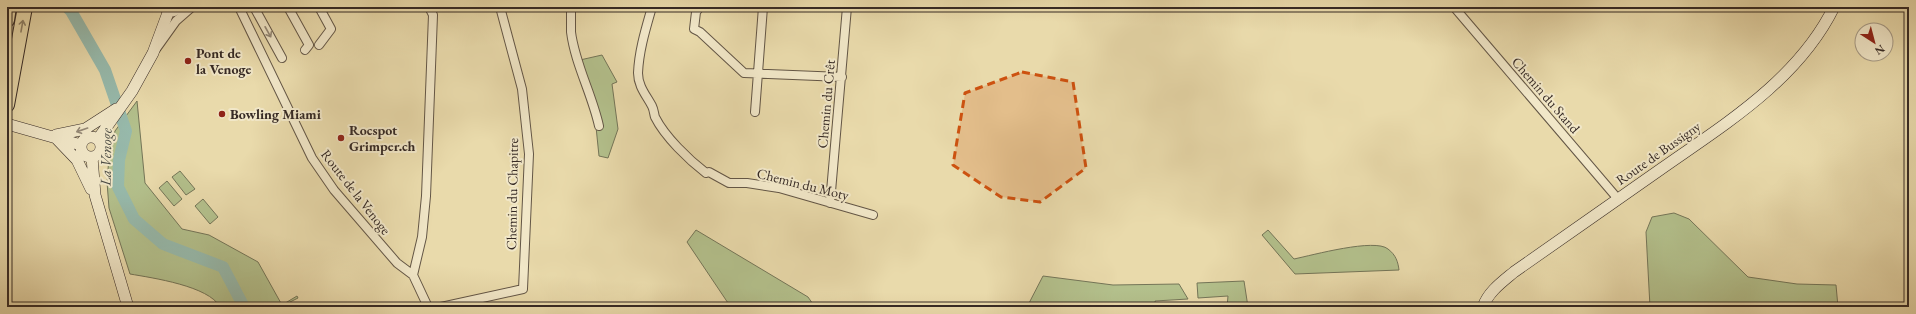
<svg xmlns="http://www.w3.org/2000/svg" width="1916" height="314" font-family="'EB Garamond',serif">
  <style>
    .green { fill: #b3c08c; stroke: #747558 }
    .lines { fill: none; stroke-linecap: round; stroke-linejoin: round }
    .river { stroke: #97baac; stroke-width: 12 }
    .street-casing { stroke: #635646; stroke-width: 10 }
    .secondary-casing { stroke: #362a25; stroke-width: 12 }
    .highway-casing { stroke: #362a25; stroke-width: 16 }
    .street { stroke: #f1e7c8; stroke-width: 8 }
    .secondary { stroke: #f1e7c8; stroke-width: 11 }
    .highway { stroke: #e9daab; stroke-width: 14 }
    .oneway { stroke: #908268 }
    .oneway2 { stroke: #948876 }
    .marked { fill: #cd5210; fill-opacity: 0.2; stroke: #cd5210; stroke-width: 3; stroke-dasharray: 8 5; stroke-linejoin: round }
    .poi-dot { fill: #8f2418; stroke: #f1e7c8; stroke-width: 1.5 }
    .labels { text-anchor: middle; stroke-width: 4; stroke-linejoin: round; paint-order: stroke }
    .poi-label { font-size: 14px; font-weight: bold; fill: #362a25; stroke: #f1e7c8; text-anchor: start }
    .street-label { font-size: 14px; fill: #362a25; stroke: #f1e7c8 }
    .water-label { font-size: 15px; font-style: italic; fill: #4e4e47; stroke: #f1e7c8 }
  </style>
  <rect width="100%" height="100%" fill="#e9daab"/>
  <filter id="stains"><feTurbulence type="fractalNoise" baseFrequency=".005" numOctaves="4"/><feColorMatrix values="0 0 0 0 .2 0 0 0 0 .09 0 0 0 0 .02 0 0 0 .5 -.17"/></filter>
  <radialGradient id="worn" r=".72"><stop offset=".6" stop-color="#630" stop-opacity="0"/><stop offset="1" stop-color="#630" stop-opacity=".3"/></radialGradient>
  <path class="green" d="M 602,55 L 617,82 L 612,84 L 618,129 L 608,158 L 599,156 L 595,117 L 580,60 Z
    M 137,101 L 145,183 L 182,229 L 209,235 L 258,262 L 282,305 L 297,296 L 298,298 L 290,302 L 293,307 L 220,307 C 209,286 153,278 130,274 L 109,208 L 107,182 L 109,157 L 115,131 Z
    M 180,171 L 195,189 L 186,195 L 172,177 Z
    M 167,181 L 182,199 L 174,206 L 159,188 Z
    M 203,199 L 218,217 L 210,224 L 195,206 Z
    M 1674,213 L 1689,219 L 1748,277 L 1797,284 L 1836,285 L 1838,307 L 1650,307 L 1646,232 L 1652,217 Z
    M 696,230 L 808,297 L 815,307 L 721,307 L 728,303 L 687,242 Z
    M 1268,230 L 1294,259 C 1313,255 1375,238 1388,249 C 1396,255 1398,262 1399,270 L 1295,274 L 1262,235 Z
    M 1043,276 L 1113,285 L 1179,284 L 1188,299 L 1155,301 L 1156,307 L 1027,307 Z
    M 1244,281 L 1248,307 L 1227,307 L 1228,296 L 1198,298 L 1197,283 Z"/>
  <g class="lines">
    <path class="river" d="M 67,7 L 71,11 L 105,70 L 126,131 L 119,160 L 118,187 L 134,219 L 163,244 L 223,267 L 244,307"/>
    <g class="street-casing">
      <path id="street" d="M 239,7 L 312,158 L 334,190 L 397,263 L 413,275
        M 254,7 L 282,58
        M 288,7 L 309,45 L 305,50
        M 319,7 L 331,29 L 319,45
        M 571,7 C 571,15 571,24 571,32 C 575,64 592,94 599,126
        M 652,7 C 646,28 639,50 638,73 C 638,86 646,95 652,106 C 654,110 654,114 655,117 C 665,137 689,160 706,173 L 709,172 L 729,183 L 747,183 L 779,188 L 873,215
        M 700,7 L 696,12 L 694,29 L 700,32 L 744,73 L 842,77
        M 1454,7 L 1618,199
        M 156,49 L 176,21 L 192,7
        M 755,112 L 763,7
        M 830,203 L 847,7
        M 428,307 L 413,275 L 422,237 L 426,196 L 433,15 L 429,7
        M 441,307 L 523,289 L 529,154 L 522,89 L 500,7"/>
    </g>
    <g class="secondary-casing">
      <path id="secondary" d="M 164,7 L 173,11 L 180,7
        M 7,124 L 81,145
        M 56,135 L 85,129 L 116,109
        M81 147a10 10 0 1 1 20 0a10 10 0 1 1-20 0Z
        M 55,137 L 77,160 L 91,189
        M 98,139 L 132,91 L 153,53 L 169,10
        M 92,157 L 95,195 L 128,307
        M 1483,307 C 1488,292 1502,282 1514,272 C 1563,238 1612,203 1661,169 C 1725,124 1798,80 1834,7"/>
    </g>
    <g class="highway-casing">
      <path id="highway" d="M 7,20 L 9,7
        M 7,105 L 25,7"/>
    </g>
    <use href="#street" class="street"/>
    <use href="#secondary" class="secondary"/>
    <use href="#highway" class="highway"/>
  </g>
  <defs><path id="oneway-shaft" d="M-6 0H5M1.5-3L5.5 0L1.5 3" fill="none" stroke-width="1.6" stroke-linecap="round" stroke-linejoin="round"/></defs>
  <use class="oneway" href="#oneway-shaft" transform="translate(22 26) rotate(-80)"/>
  <g class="oneway2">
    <use href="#oneway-shaft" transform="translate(268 32) rotate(61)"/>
    <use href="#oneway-shaft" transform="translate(82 130) rotate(161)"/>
  </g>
  <path class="marked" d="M 1022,72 L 1073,82 L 1086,168 L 1040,202 L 1001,197 L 953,165 L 965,93 Z"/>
  <g class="poi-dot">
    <circle cx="188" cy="61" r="4"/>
    <circle cx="222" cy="114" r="4"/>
    <circle cx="341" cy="138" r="4"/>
  </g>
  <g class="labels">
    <g class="poi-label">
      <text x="196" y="58">Pont de<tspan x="196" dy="16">la Venoge</tspan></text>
      <text x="230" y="119">Bowling Miami</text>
      <text x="349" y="135">Rocspot<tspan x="349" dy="16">Grimper.ch</tspan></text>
    </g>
    <g class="street-label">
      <text transform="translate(1546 95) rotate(49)" y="5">Chemin du Stand</text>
      <text transform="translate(826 104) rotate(-85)" y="5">Chemin du Crêt</text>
      <text transform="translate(1658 153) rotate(-35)" y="5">Route de Bussigny</text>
      <text transform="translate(803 184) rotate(14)" y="5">Chemin du Moty</text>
      <text transform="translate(356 192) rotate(52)" y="5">Route de la Venoge</text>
      <text transform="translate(512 194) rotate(-89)" y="5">Chemin du Chapitre</text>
    </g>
    <g class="water-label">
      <text transform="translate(106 157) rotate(-89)" y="5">La Venoge</text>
    </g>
  </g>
  <rect width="1916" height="314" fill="none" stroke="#e9daab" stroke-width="24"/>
  <rect x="8" y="8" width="1900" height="298" fill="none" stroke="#362a25" stroke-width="2"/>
  <rect x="12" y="12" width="1892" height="290" fill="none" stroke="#362a25"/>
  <g transform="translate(1874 42) rotate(144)"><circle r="19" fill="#f1e7c8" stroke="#a69b87"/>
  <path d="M0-3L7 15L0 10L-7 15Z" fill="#8f2418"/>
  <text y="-6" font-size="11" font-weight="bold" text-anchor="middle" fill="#362a25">N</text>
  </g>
  <rect width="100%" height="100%" filter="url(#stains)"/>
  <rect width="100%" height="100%" fill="url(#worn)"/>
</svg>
